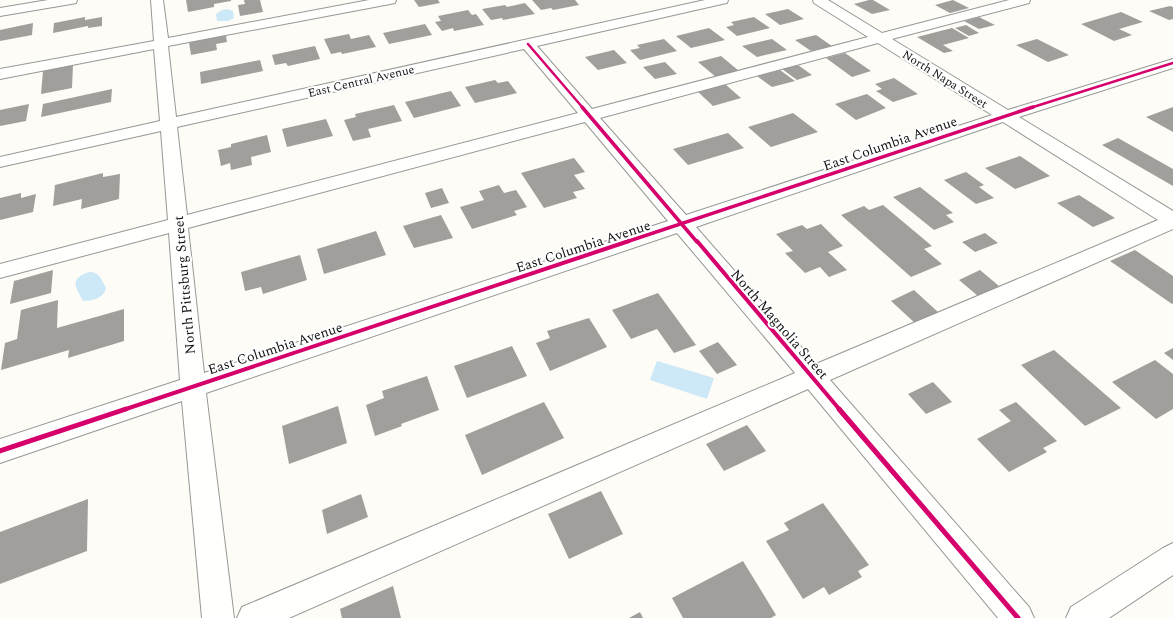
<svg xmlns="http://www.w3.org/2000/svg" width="1173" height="618" font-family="Spectral,serif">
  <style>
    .water { fill: #cde8f7 }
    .building { fill: #a19f9c }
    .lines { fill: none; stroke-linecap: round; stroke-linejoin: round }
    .minor-casing { stroke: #979795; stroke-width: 2 }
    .minor { fill: #fffffe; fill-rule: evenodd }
    .cycleway-far3-casing { stroke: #fff; stroke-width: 4 }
    .cycleway-far2-casing { stroke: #fff; stroke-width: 5.5 }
    .cycleway-far1-casing { stroke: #fff; stroke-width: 6 }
    .cycleway-casing { stroke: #fff; stroke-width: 8 }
    .cycleway-far3 { stroke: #d6006c; stroke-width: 2.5 }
    .cycleway-far2 { stroke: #d6006c; stroke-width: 3.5 }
    .cycleway-far1 { stroke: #d6006c; stroke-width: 4 }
    .cycleway { stroke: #d6006c; stroke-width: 5 }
    .labels { text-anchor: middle; stroke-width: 4; stroke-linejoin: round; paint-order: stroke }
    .far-street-label { font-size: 12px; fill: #111; stroke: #fff }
    .street-label { font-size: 14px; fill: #111; stroke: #fff }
  </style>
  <rect width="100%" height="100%" fill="#fdfcf7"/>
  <path class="water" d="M 222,10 L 227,9 L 233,11 L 234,18 L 228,21 L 217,21 L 216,14 Z
    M 89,272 C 100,272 101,279 106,288 C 104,298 93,301 83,301 C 75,286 69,279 89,272 Z
    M 657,361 L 714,378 L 707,399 L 650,380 Z"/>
  <path class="building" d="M 186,0 L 231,0 L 231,1 L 214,4 L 214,7 L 188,12 Z
    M 244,0 L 260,0 L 263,12 L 240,16 L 238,5 L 245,4 Z
    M 414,0 L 438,0 L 440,3 L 419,7 Z
    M 532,0 L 575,0 L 579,5 L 553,10 L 551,8 L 541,10 Z
    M 869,0 L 873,0 L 890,10 L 872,14 L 854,4 Z
    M 953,0 L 969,8 L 950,13 L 935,5 Z
    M 525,3 L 535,14 L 503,20 L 502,18 L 491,20 L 482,9 L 505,5 L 507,7 Z
    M 1170,6 L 1173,7 L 1173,19 L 1169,20 L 1149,11 Z
    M 788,9 L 804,19 L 780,25 L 765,14 Z
    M 468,10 L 472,15 L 476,14 L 484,25 L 454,31 L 453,28 L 442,31 L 435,22 L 441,21 L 438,16 Z
    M 1121,12 L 1143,22 L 1119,29 L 1132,35 L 1114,41 L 1081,24 Z
    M 85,17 L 85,20 L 102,17 L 102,26 L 88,28 L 88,26 L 53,33 L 54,23 Z
    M 754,17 L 770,28 L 737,36 L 726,27 L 734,25 L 731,22 Z
    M 979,17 L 995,25 L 979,29 L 964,21 Z
    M 33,23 L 32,35 L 0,41 L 0,30 Z
    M 425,24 L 432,35 L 389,44 L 383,33 Z
    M 966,25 L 979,33 L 969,36 L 955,28 Z
    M 709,28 L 725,40 L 691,48 L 676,36 Z
    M 952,28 L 969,38 L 943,45 L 953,51 L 944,53 L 917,37 Z
    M 349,34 L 351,39 L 369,35 L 376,47 L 342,54 L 341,52 L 331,54 L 324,39 Z
    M 226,35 L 227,42 L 216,44 L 217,50 L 191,55 L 189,42 Z
    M 816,35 L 832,46 L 811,51 L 795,40 Z
    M 664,39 L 677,51 L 640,60 L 630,50 L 640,48 L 637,45 Z
    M 772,39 L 787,50 L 757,57 L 742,46 Z
    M 1037,39 L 1069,55 L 1048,62 L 1016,45 Z
    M 315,46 L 320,59 L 288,66 L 286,63 L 275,65 L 272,55 Z
    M 614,50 L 627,63 L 598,70 L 585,57 Z
    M 845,53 L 871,71 L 852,77 L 826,58 Z
    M 721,56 L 739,71 L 716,77 L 698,62 Z
    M 260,60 L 263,71 L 201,84 L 200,72 Z
    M 665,62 L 677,74 L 655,79 L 643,67 Z
    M 73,65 L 72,88 L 41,94 L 43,71 Z
    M 798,65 L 812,75 L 797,80 L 782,69 Z
    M 780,70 L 795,81 L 772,87 L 757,76 Z
    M 894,78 L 918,94 L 893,102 L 876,91 L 882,89 L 875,84 Z
    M 495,80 L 498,83 L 508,81 L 517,93 L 475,103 L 465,87 Z
    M 725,84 L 741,98 L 713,106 L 697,91 Z
    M 112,89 L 111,102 L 41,117 L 43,104 Z
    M 451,91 L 461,106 L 414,118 L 405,102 Z
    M 867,94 L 886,108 L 856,120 L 835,104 Z
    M 29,104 L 26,121 L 0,126 L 0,110 Z
    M 394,105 L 402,121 L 368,129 L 371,137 L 353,141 L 344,120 L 356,117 L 355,114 Z
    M 1173,107 L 1173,132 L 1146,117 Z
    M 793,113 L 818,132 L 771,147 L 748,127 Z
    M 326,119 L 333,136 L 287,147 L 282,129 Z
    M 728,133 L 744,148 L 688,165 L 673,149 Z
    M 267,135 L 271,152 L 251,157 L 252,165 L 231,170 L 230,163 L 221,166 L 218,150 L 231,147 L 231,144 Z
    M 1118,138 L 1173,169 L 1173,186 L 1102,145 Z
    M 1020,156 L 1050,176 L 1015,189 L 985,168 Z
    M 574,158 L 585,172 L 574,175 L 585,189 L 573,192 L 577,198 L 544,208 L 521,173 Z
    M 966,172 L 984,185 L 979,187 L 994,198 L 976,204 L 944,180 Z
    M 103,173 L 103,177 L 120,174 L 119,199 L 81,209 L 82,199 L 53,206 L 55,185 Z
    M 499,185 L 504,193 L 516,190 L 527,207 L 514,211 L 517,215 L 472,229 L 460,207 L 484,200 L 479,191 Z
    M 920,187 L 953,213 L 946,215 L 954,222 L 934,230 L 893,197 Z
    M 442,188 L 449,203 L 431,208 L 425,193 Z
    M 21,193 L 21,198 L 36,194 L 33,212 L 0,220 L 0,198 Z
    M 1079,195 L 1115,218 L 1093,227 L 1057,203 Z
    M 883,205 L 932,246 L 924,249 L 942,264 L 911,277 L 841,215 L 864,206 L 869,210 Z
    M 441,215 L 453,238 L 414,248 L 403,226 Z
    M 821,224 L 843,246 L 828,252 L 847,270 L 829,277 L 820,267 L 805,273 L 785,253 L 793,251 L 776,234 L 802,225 L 807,229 Z
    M 376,231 L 386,255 L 324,274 L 317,249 Z
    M 985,233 L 998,243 L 975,252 L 962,242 Z
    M 1135,250 L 1173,276 L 1173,303 L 1172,304 L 1110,261 Z
    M 300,255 L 307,280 L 263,294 L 261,287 L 245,291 L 241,272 Z
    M 53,270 L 51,293 L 10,304 L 14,281 Z
    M 980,270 L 999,286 L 978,296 L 959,280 Z
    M 914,290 L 939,313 L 916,324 L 891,301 Z
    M 658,293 L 696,345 L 674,353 L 657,329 L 631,339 L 612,310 Z
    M 58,300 L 57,328 L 124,309 L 124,341 L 68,358 L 69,350 L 1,370 L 5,343 L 17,339 L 21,310 Z
    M 589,318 L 607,347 L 550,371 L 536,343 L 550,338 L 547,331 Z
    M 718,342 L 737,365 L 717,374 L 699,351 Z
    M 512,346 L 527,376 L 467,398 L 454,366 Z
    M 1173,348 L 1173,360 L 1164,353 Z
    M 1054,350 L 1121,408 L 1085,426 L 1021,365 Z
    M 1155,360 L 1173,374 L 1173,409 L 1156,419 L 1112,382 Z
    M 427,376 L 439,410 L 401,424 L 402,426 L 375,436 L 366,405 L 384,398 L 382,391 Z
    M 933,382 L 952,402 L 926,414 L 908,394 Z
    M 544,402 L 564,438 L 482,475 L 465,435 Z
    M 1016,402 L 1057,441 L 1043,448 L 1047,452 L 1009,472 L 977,439 L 1011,421 L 999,410 Z
    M 338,406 L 347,443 L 289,464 L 282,426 Z
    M 747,425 L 766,451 L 724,471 L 706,444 Z
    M 601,491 L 623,534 L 569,559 L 548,514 Z
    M 361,494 L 368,517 L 327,534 L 322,510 Z
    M 88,499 L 87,551 L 0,584 L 0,532 Z
    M 823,503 L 869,565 L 858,571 L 862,577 L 829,595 L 824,587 L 803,599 L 766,541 L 789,530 L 784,523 Z
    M 743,561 L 776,615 L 771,618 L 683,618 L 672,598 Z
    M 393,586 L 401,618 L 342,618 L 340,609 Z
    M 640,612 L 643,618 L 629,618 Z"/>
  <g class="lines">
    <g class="minor-casing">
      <path id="minor" d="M 48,0 L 77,0 L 76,3 L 71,4 L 0,16 L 0,8 Z
        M 151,0 L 163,0 L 168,38 L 369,0 L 396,0 L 395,3 L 390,4 L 168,46 L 176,117 L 705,0 L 728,0 L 727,3 L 722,4 L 537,46 L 592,109 L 868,37 L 814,3 L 813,0 L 828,0 L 882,33 L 1009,0 L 1030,0 L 1029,3 L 892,39 L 1008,110 L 1173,59 L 1173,68 L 1019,117 L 1173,211 L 1173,229 L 830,380 L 1029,607 L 1034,618 L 998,618 L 808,389 L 289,618 L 237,618 L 242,607 L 795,373 L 677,233 L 206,393 L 234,618 L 202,618 L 182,401 L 0,463 L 0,439 L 180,380 L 169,233 L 0,278 L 0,264 L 168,220 L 161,131 L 0,167 L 0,157 L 160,121 L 154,49 L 0,79 L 0,69 L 154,41 ZM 878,43 L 992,115 L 686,215 L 600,118 ZM 524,49 L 578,113 L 187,215 L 177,127 ZM 585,122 L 668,221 L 204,373 L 188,228 ZM 1003,122 L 1158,220 L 816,364 L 696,227 Z
        M 1173,543 L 1173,575 L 1109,618 L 1066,618 L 1071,607 L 1163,548 Z"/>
    </g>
    <use href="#minor" class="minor"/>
    <g class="cycleway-far3-casing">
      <path id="cycleway-far3" d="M 528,44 L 583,108
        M 1030,108 L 1173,63"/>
    </g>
    <g class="cycleway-far2-casing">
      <path id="cycleway-far2" d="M 582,107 L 697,242
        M 626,242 L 1033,107"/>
    </g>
    <g class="cycleway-far1-casing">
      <path id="cycleway-far1" d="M 697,241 L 840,410
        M 123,410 L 629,241"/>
    </g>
    <g class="cycleway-casing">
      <path id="cycleway" d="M 839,409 L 1018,618
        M 0,451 L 126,409"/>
    </g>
    <use href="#cycleway-far3" class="cycleway-far3"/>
    <use href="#cycleway-far2" class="cycleway-far2"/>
    <use href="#cycleway-far1" class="cycleway-far1"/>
    <use href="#cycleway" class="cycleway"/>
  </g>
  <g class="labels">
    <g class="far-street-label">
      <text transform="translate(945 79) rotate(32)" y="4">North Napa Street</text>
      <text transform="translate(361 81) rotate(-13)" y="4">East Central Avenue</text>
    </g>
    <g class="street-label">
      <text transform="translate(890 143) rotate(-19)" y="5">East Columbia Avenue</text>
      <text transform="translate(583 246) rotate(-18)" y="5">East Columbia Avenue</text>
      <text transform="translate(184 285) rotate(-95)" y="5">North Pittsburg Street</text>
      <text transform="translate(780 324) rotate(49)" y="5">North Magnolia Street</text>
      <text transform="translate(275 348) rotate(-18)" y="5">East Columbia Avenue</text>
    </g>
  </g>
</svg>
